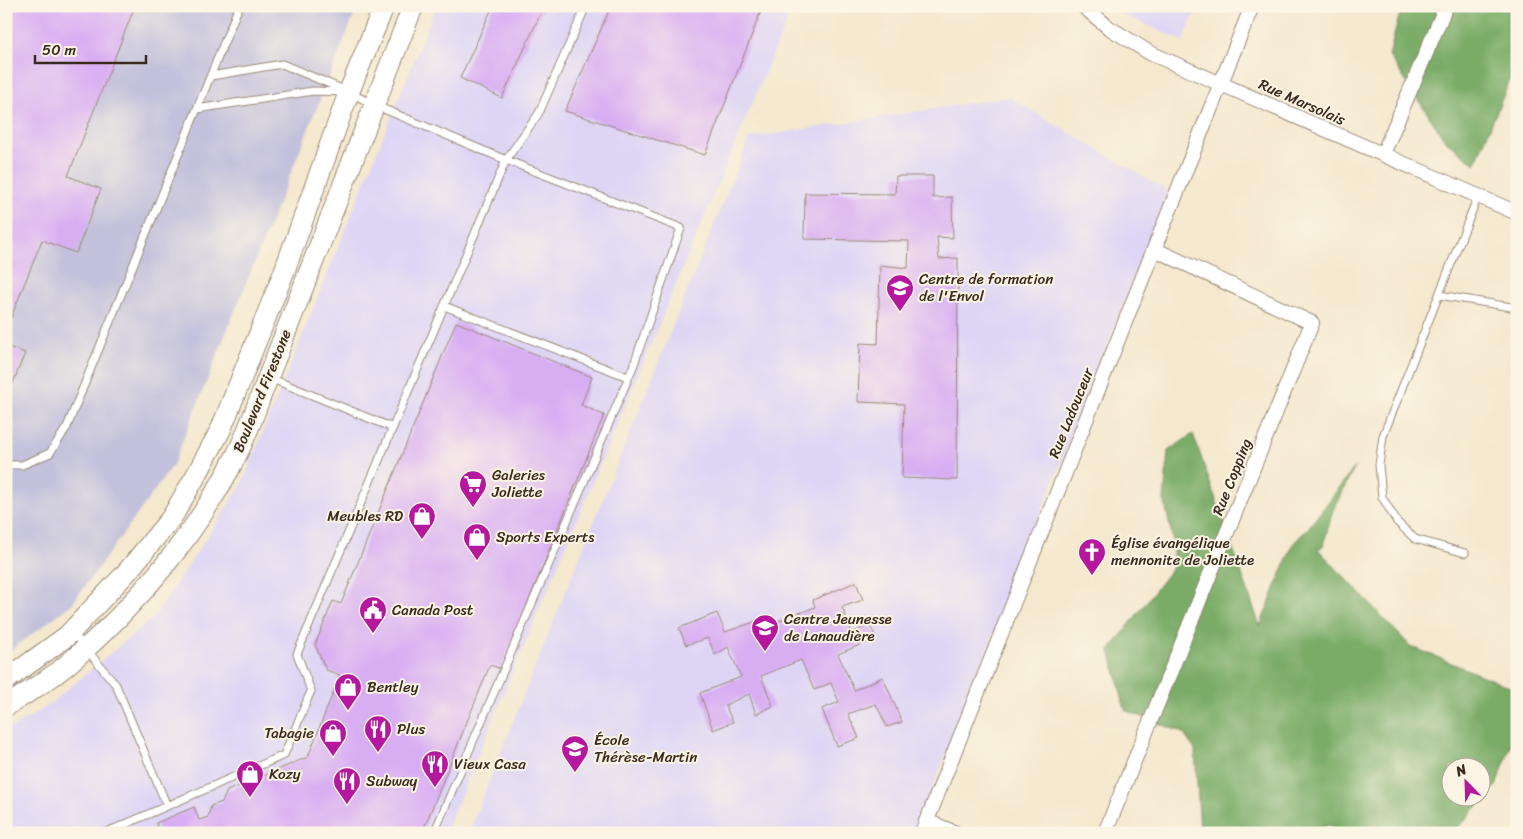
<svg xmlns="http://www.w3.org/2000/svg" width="1523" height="839" font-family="Sriracha,sans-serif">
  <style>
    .built { fill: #ded5f5 }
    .industrial { fill: #c3c1db }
    .forest { fill: #7aac68; stroke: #5a6b43; fill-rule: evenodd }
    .building { fill: #d8aef3 }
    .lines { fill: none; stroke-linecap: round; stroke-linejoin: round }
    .service-casing { stroke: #988976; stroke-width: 9 }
    .minor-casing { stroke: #988976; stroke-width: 16 }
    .secondary-casing { stroke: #988976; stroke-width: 22 }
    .service { stroke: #fff; stroke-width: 7 }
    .minor { stroke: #fff; stroke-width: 14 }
    .secondary { stroke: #fff; stroke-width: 20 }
    .labels { text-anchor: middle; stroke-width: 4; stroke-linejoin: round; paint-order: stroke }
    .street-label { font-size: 15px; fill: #3b2a1e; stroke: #fcf5e5 }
    .poi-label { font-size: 15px; fill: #3b2a1e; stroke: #fcf5e5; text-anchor: start }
  </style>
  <rect width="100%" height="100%" fill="#fcf5e5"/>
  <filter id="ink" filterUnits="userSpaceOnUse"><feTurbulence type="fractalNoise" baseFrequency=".02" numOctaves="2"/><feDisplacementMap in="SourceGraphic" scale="10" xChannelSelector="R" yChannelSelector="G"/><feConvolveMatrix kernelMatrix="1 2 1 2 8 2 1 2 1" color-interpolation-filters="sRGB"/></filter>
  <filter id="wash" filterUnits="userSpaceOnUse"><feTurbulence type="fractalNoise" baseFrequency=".0096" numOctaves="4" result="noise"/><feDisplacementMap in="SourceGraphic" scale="20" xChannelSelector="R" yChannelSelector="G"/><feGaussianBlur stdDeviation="1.12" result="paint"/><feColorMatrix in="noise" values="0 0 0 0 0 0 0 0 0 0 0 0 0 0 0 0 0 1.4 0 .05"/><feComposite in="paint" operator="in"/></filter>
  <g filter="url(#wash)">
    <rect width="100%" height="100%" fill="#f4e8ce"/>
    <path class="built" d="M 436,6 L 793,6 L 445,833 L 6,833 L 6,731 L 45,708 L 154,617 L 242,484 Z
      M 1104,6 L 1198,6 L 1183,41 Z
      M 1009,97 L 1168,191 L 915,833 L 468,833 L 749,138 Z"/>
    <path class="industrial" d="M 6,6 L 358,6 L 173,465 L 72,604 L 6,654 Z"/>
    <path class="forest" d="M 1403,6 L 1517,6 L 1517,63 L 1475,164 L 1445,140 L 1389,56 L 1398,20 Z
      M 1193,434 L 1260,626 L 1293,544 L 1309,527 L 1355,467 L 1333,510 L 1323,546 L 1318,549 L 1410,646 L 1517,690 L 1517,738 L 1514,737 L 1496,786 L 1453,833 L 1342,833 L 1329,825 L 1307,833 L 1200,833 L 1195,750 L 1183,733 L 1125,710 L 1110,650 L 1173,567 L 1173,541 L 1164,500 L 1168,451 ZM 1450,766 L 1480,766 L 1480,796 L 1450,796 Z"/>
    <g id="blocks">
      <path class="building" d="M 6,6 L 135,6 L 68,176 L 101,189 L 76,253 L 42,240 L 6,330 Z
        M 493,6 L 544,6 L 502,98 L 460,78 Z
        M 611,6 L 763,6 L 705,155 L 565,111 Z
        M 896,176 L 933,176 L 933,198 L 952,197 L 953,238 L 937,237 L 939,259 L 958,258 L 957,480 L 902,478 L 904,404 L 858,402 L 860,343 L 878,344 L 880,265 L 908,268 L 909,241 L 804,239 L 805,193 L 895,194 Z
        M 456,322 L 592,377 L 581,405 L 604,415 L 501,669 L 490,665 L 422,833 L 160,833 L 156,823 L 194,807 L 199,820 L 208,817 L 211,806 L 222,802 L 227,791 L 308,757 L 340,675 L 326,670 L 315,645 L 333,601 L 341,604 Z
        M 6,346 L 25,353 L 13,383 L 6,380 Z
        M 856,582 L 863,600 L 842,607 L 852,633 L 869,625 L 877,638 L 838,654 L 854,690 L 883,677 L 902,722 L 887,727 L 876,704 L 848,714 L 859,738 L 837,746 L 822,709 L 839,702 L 831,683 L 814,690 L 801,660 L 761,676 L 773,706 L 756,714 L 749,694 L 725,705 L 733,722 L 713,730 L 700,693 L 741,677 L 728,647 L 715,655 L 708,638 L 686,645 L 679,628 L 717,613 L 725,632 L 757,621 L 760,628 L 815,607 L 813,600 Z"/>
    </g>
  </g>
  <g filter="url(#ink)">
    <use href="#blocks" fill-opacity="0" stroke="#988976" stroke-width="1"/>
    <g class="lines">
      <g class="service-casing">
        <path id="service" d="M 211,76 L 282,64 L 349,92 L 374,105 L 506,160 L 681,228 L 633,367 L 434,833
          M 197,109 L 313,91 L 344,92
          M 1439,295 L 1517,308
          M 444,306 L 628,377
          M 270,378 L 393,428
          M 6,465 L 22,465 L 50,453 L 67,427 L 239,6
          M 1465,553 L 1415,539 L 1397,522 L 1382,497 L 1379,465 L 1383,436 L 1478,196
          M 73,633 L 116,685 L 167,806
          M 105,833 L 284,755 L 311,691 L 297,654 L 506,160 L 539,113 L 586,6"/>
      </g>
      <g class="minor-casing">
        <path id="minor" d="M 1083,6 L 1108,27 L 1150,53 L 1517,213
          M 1383,154 L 1446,6
          M 926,821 L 956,833
          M 922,833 L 1154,249 L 1252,6
          M 1105,833 L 1312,323 L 1154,249"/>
      </g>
      <g class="secondary-casing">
        <path id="secondary" d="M 6,680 L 67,636 L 127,572 L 172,517 L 198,472 L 221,429 L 284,272 L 349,92 L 384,6
          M 6,706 C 27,693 51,679 69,663 C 136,607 198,532 237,454 C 246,436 253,417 260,398 L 413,6"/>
      </g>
      <use href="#service" class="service"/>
      <use href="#minor" class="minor"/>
      <use href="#secondary" class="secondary"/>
    </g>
  </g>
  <defs>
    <g id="school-pin" transform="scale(1.4375)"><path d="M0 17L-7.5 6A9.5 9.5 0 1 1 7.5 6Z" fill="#b5179e" stroke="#fcf5e5"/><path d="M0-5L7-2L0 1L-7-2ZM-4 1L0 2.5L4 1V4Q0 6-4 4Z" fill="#fff"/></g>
    <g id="supermarket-pin" transform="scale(1.4375)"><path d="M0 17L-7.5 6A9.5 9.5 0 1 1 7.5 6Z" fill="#b5179e" stroke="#fcf5e5"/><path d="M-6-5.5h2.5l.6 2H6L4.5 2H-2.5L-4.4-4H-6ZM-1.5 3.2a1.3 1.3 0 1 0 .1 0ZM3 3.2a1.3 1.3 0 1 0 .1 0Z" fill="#fff"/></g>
    <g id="shop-pin" transform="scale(1.4375)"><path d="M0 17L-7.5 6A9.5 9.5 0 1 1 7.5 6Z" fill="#b5179e" stroke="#fcf5e5"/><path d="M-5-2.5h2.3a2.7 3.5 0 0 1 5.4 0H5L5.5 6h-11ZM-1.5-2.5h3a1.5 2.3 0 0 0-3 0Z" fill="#fff"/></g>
    <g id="church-pin" transform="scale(1.4375)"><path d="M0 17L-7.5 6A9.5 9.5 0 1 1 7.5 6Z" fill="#b5179e" stroke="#fcf5e5"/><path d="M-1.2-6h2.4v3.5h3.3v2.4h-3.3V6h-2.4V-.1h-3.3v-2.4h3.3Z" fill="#fff"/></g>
    <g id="civic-pin" transform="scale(1.4375)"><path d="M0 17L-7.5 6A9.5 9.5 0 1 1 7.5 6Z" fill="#b5179e" stroke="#fcf5e5"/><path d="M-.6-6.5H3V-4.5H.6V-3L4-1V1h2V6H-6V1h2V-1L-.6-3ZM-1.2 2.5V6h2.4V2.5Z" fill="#fff"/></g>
    <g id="restaurant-pin" transform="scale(1.4375)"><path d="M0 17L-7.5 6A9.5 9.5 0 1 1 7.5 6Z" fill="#b5179e" stroke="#fcf5e5"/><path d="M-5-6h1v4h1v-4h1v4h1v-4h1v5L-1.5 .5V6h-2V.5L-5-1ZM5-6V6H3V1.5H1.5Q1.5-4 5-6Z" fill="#fff"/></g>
  </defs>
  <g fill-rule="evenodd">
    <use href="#school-pin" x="900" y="288"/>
    <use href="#supermarket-pin" x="473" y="484"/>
    <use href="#shop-pin" x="422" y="516"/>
    <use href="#shop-pin" x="477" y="537"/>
    <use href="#church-pin" x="1092" y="552"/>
    <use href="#civic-pin" x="373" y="610"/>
    <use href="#school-pin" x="765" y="628"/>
    <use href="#shop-pin" x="348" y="687"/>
    <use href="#restaurant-pin" x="378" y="729"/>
    <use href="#shop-pin" x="333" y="733"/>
    <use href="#school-pin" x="575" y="749"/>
    <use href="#restaurant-pin" x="435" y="764"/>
    <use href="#shop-pin" x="250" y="774"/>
    <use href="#restaurant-pin" x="347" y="781"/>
  </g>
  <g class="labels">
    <g class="street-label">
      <text transform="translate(1302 102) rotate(24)" y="5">Rue Marsolais</text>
      <text transform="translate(262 391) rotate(-68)" y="5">Boulevard Firestone</text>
      <text transform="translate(1071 413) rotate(-68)" y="5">Rue Ladouceur</text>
      <text transform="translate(1232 477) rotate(-68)" y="5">Rue Copping</text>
    </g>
    <g class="poi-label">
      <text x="919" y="284">Centre de formation<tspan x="919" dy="17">de l'Envol</tspan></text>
      <text x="492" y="480">Galeries<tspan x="492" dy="17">Joliette</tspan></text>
      <text x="403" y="521" text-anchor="end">Meubles RD</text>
      <text x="496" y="542">Sports Experts</text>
      <text x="1111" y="548">Église évangélique<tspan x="1111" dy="17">mennonite de Joliette</tspan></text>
      <text x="392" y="615">Canada Post</text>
      <text x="784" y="624">Centre Jeunesse<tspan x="784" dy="17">de Lanaudière</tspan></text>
      <text x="367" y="692">Bentley</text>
      <text x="397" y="734">Plus</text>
      <text x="314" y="738" text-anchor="end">Tabagie</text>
      <text x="594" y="745">École<tspan x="594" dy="17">Thérèse-Martin</tspan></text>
      <text x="454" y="769">Vieux Casa</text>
      <text x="269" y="779">Kozy</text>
      <text x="366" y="786">Subway</text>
    </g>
  </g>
  <rect width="1523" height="839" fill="none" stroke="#fcf5e5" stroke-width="25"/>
  <g transform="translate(1466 782) rotate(337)"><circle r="24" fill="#fcf5e5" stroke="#afa495"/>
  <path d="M0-4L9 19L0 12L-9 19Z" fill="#b5179e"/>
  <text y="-8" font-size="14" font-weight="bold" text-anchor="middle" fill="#3b2a1e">N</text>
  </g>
  <path d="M35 55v8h111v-8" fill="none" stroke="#3b2a1e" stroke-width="2.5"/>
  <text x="42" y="55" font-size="15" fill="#3b2a1e" stroke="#fcf5e5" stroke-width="4" paint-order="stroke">50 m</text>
</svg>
